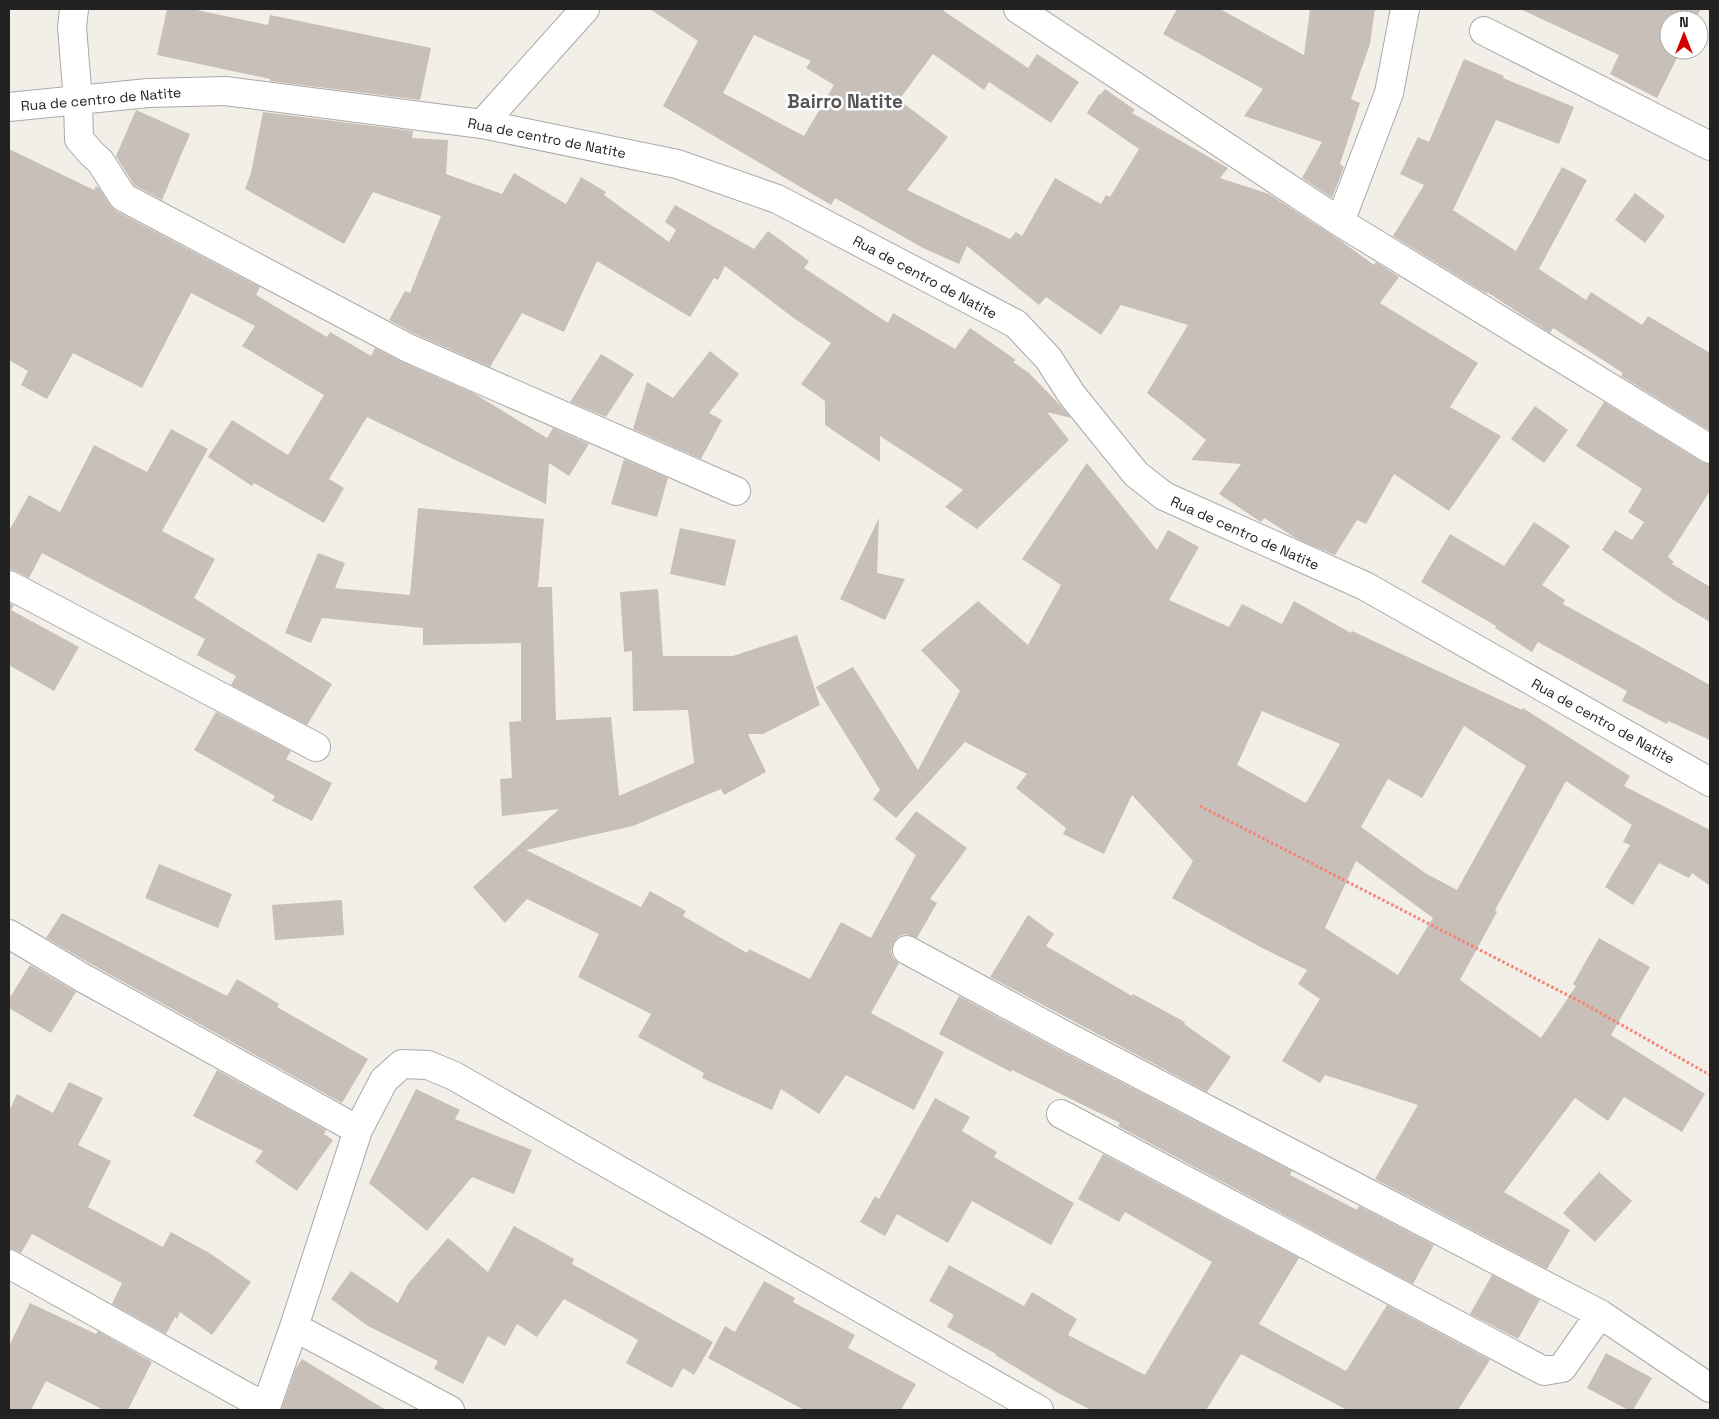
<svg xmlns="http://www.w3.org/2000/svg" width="1719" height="1419" font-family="'Space Grotesk',sans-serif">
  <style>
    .building { fill: #c7bfb8; fill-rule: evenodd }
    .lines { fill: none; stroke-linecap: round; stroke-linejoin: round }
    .street-casing { stroke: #a9a9a9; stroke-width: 30 }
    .path { stroke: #fa8072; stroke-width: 3; stroke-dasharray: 2.5 2.5; stroke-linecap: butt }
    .street { stroke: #fff; stroke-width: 28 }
    .labels { text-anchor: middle; stroke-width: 5; stroke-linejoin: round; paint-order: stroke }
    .street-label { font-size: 14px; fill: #222; stroke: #fff }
    .district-label { font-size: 19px; font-weight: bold; fill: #555; stroke: #fff }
  </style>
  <rect width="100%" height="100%" fill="#f2efe9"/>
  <path class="building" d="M 167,9 L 192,9 L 268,25 L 270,15 L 431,48 L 420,100 L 270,81 L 270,79 L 157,55 Z
    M 650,9 L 941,9 L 1028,68 L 1037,54 L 1079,82 L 1051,123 L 989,82 L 984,90 L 933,54 L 899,100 L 948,137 L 907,190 L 1010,239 L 1016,232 L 1022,236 L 1055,178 L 1101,204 L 1106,195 L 1110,197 L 1139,149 L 1087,113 L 1099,94 L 1100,95 L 1105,89 L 1135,110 L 1132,113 L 1228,168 L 1220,178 L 1269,194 L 1341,241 L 1374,265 L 1376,262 L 1399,277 L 1380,303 L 1478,363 L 1450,407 L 1501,436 L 1449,511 L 1394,474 L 1366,524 L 1357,520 L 1335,555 L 1299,540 L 1264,518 L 1261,522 L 1219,494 L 1241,464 L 1191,460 L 1206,440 L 1147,393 L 1188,325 L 1121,305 L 1101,335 L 1046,297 L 1039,305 L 967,246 L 959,264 L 923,248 L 835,198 L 831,205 L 663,106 L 698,41 ZM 754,35 L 811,61 L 806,68 L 834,85 L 804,136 L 723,93 Z
    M 1177,9 L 1220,9 L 1304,55 L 1310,9 L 1375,9 L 1370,44 L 1351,99 L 1360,103 L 1340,164 L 1344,167 L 1332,198 L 1302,178 L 1322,142 L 1244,116 L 1263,89 L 1163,34 Z
    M 1520,9 L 1701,9 L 1695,20 L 1669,20 L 1669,50 L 1681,50 L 1657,98 L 1610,74 L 1619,55 Z
    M 1464,59 L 1504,76 L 1503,78 L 1574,107 L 1559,144 L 1496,120 L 1453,210 L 1516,251 L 1562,167 L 1587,180 L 1539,269 L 1586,300 L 1591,292 L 1642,325 L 1648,316 L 1710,353 L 1710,431 L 1621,376 L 1623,373 L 1553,328 L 1550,333 L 1487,292 L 1487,294 L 1393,236 L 1424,185 L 1400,174 L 1418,137 L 1429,142 Z
    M 136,110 L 190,134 L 162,200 L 134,185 L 116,156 Z
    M 263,112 L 413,131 L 412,138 L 448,140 L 446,174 L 502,194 L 514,173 L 566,204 L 581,177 L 606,192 L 604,195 L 669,242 L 676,230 L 665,222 L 675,205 L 754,249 L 768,231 L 809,261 L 804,268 L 888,323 L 893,313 L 955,349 L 970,328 L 1016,360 L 1013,362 L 1029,373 L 1060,405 L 1071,418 L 1047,412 L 1069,440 L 977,529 L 945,507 L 963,490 L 880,436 L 880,462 L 825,425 L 825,401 L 801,384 L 831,343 L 795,319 L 725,266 L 718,280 L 714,278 L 690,317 L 597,261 L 564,332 L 522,313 L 490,367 L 415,334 L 389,320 L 405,291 L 410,293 L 441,216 L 373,192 L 344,244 L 245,189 L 251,173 Z
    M 9,149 L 94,190 L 96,186 L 99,188 L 110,205 L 116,211 L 260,287 L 256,295 L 327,337 L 330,332 L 371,356 L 375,348 L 402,362 L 475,394 L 547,438 L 553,428 L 589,444 L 569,476 L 549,463 L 546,504 L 367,417 L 329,479 L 344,488 L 324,523 L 254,483 L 252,486 L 208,457 L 232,420 L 288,455 L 324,395 L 242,346 L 255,326 L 191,293 L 142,388 L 73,353 L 47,399 L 21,385 L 28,371 L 9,360 Z
    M 1635,193 L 1665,216 L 1645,243 L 1615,220 Z
    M 710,351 L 739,374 L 709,413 L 722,420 L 701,459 L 633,429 L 647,382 L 673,398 Z
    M 601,354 L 634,374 L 606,417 L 570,402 Z
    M 1604,402 L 1702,462 L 1710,465 L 1710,491 L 1668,557 L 1674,562 L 1672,564 L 1710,587 L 1710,622 L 1675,601 L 1602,550 L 1615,530 L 1632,540 L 1644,522 L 1628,512 L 1642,489 L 1576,446 Z
    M 1535,406 L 1568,430 L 1544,463 L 1511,439 Z
    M 171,429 L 208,449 L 162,531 L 215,559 L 194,598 L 332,684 L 307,725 L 231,685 L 236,676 L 197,655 L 205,639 L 42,553 L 29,578 L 16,571 L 9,569 L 9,531 L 29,495 L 60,512 L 94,445 L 147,472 Z
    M 624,459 L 668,478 L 657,517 L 611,504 Z
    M 1087,463 L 1157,550 L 1168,530 L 1199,547 L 1169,600 L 1229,627 L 1242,604 L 1282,624 L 1294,601 L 1351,633 L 1352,631 L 1522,710 L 1523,708 L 1630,776 L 1624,786 L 1710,830 L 1710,886 L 1692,873 L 1689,878 L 1659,863 L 1633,905 L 1605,887 L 1630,845 L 1623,842 L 1632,825 L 1566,781 L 1495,910 L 1497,912 L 1460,980 L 1541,1038 L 1576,986 L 1573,984 L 1599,938 L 1650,967 L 1611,1035 L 1705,1094 L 1682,1132 L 1624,1097 L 1608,1121 L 1575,1098 L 1504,1192 L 1570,1230 L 1547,1269 L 1375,1179 L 1418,1105 L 1325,1075 L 1320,1083 L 1282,1061 L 1320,999 L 1298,984 L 1307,970 L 1260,947 L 1172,898 L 1193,861 L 1132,795 L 1104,854 L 1063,834 L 1066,828 L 1016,788 L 1027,774 L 965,742 L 896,818 L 873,799 L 880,790 L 816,687 L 853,667 L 918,770 L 960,691 L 921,650 L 978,601 L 1028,645 L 1061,585 L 1022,559 ZM 1262,711 L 1340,744 L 1306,803 L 1237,765 ZM 1464,726 L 1526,766 L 1457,890 L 1425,873 L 1361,827 L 1388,779 L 1422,798 ZM 1356,861 L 1433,918 L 1398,975 L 1325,928 Z
    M 418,508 L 544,519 L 538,587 L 552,587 L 556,720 L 611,717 L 619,796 L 694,763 L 688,710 L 633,711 L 632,651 L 624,652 L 620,592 L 658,589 L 663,656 L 733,656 L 797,635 L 820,705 L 763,734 L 748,734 L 766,772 L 724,795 L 721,789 L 633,826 L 526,850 L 641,907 L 650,891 L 686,911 L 683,916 L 747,953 L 749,949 L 810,979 L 841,922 L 871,938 L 916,855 L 895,839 L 916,811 L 967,848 L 930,899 L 937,903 L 917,938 L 906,934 L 899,936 L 894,942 L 891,951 L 893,958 L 899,963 L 871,1013 L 944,1052 L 914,1110 L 846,1075 L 819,1114 L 781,1089 L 772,1110 L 702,1078 L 704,1073 L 638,1037 L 651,1014 L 578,977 L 599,934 L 527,899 L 505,923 L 473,887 L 559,809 L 502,816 L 500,779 L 512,778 L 509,722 L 521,721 L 521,643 L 423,645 L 423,628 L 322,618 L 311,643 L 285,633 L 318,553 L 345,563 L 335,588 L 410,595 Z
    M 879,518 L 877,573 L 905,579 L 885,620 L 840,599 Z
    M 1534,522 L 1570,546 L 1542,585 L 1565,600 L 1563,604 L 1710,685 L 1710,740 L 1668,721 L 1667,724 L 1622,701 L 1627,691 L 1538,642 L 1532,652 L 1495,628 L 1496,626 L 1421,582 L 1450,534 L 1504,566 Z
    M 680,528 L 736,540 L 725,586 L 670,574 Z
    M 9,603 L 14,605 L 11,610 L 79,647 L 54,691 L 9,665 Z
    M 216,712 L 291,751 L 286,759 L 332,783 L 312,821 L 272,801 L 275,796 L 194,750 Z
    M 159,864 L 232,894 L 218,928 L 145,898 Z
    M 342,900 L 344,935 L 275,940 L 272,905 Z
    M 62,913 L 227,996 L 237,979 L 279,1004 L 277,1007 L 368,1059 L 342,1103 L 91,964 L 46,938 Z
    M 1028,915 L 1054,934 L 1046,946 L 1132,996 L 1133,994 L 1185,1022 L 1184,1024 L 1231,1057 L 1207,1092 L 990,977 Z
    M 30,965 L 76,992 L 51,1033 L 9,1008 L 9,999 Z
    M 959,996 L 1057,1049 L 1292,1171 L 1290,1175 L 1357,1210 L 1359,1206 L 1434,1245 L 1413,1284 L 1118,1126 L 1120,1123 L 1012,1070 L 1011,1072 L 939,1034 Z
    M 217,1070 L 326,1130 L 324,1134 L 333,1140 L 297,1191 L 255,1162 L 263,1151 L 193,1116 Z
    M 69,1082 L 103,1098 L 78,1145 L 111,1161 L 88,1207 L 163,1247 L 171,1232 L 211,1254 L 251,1282 L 212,1335 L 180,1312 L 177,1319 L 175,1317 L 166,1334 L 112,1304 L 122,1283 L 32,1234 L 21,1253 L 9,1248 L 9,1111 L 17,1094 L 53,1113 Z
    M 416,1089 L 460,1110 L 455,1119 L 532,1150 L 514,1194 L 472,1177 L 427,1231 L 369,1183 Z
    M 935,1098 L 970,1117 L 962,1131 L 997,1152 L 994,1157 L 1074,1203 L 1051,1245 L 972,1201 L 948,1243 L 897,1214 L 885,1236 L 860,1222 L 875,1196 L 879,1199 Z
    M 1103,1154 L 1299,1258 L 1259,1324 L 1346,1371 L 1387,1305 L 1490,1360 L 1458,1410 L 1347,1410 L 1241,1354 L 1206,1410 L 1091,1410 L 1058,1393 L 995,1355 L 996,1354 L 947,1327 L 954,1315 L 929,1301 L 949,1265 L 1024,1306 L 1032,1292 L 1077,1319 L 1068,1335 L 1145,1375 L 1212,1262 L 1125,1212 L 1119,1222 L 1078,1199 Z
    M 1599,1172 L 1632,1201 L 1595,1242 L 1563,1213 Z
    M 514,1226 L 574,1259 L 572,1264 L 713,1342 L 694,1375 L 683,1368 L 672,1388 L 626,1363 L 638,1340 L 564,1299 L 537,1337 L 517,1324 L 505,1346 L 488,1336 L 463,1384 L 434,1369 L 438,1361 L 368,1326 L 331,1299 L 351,1271 L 398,1303 L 408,1284 L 448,1238 L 488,1272 Z
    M 1492,1275 L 1540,1300 L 1518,1339 L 1470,1314 Z
    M 764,1281 L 795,1298 L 793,1302 L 855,1335 L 848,1348 L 916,1384 L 901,1410 L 804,1410 L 708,1358 L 725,1326 L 735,1332 Z
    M 30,1303 L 96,1334 L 98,1331 L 152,1362 L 128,1410 L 104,1410 L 46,1381 L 31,1410 L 9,1410 L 9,1346 Z
    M 1606,1353 L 1652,1378 L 1633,1410 L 1628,1410 L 1587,1388 Z
    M 302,1359 L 386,1410 L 281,1410 L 296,1368 Z"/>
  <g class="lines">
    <g class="street-casing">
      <path id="street" d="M 74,9 L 72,27 L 78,101 L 79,139 L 92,154 L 100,161 L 123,197 L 408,348 L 736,491
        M 1018,9 L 1340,222 L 1710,449
        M 1484,31 L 1710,146
        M 9,107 L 148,93 L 225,91 L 482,124 L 677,164 L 777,199 L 1016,324 L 1048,358 L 1072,395 L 1136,474 L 1164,496 L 1365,586 L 1710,782
        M 482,124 L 585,9
        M 1340,222 L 1389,93 L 1405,9
        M 9,585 L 316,747
        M 9,934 L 83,978 L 358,1130
        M 907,950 L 1064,1035 L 1600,1314
        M 1061,1114 L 1544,1371 L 1562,1368 L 1600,1314 L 1710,1388
        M 9,1264 L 265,1407
        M 294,1327 L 450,1410
        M 265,1410 L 294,1327 L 358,1130 L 384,1080 L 402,1064 L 428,1065 L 454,1076 L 1039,1410"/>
    </g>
    <path class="path" d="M 1200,806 L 1581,1002 L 1710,1075"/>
    <use href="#street" class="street"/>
  </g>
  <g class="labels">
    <g class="street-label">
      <text transform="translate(101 99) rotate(-5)" y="5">Rua de centro de Natite</text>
      <text transform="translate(547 138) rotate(11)" y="5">Rua de centro de Natite</text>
      <text transform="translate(925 277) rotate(28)" y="5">Rua de centro de Natite</text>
      <text transform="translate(1245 533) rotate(24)" y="5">Rua de centro de Natite</text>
      <text transform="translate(1603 721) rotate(29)" y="5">Rua de centro de Natite</text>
    </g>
    <g class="district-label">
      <text x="845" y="108">Bairro Natite</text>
    </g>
  </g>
  <rect width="1719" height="1419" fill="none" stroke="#222222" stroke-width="20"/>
  <g transform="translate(1684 35)"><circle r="24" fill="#ffffff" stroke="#a7a7a7"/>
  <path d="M0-4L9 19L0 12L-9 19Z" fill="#d40000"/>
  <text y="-8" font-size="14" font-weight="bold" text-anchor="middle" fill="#222222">N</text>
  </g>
</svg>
